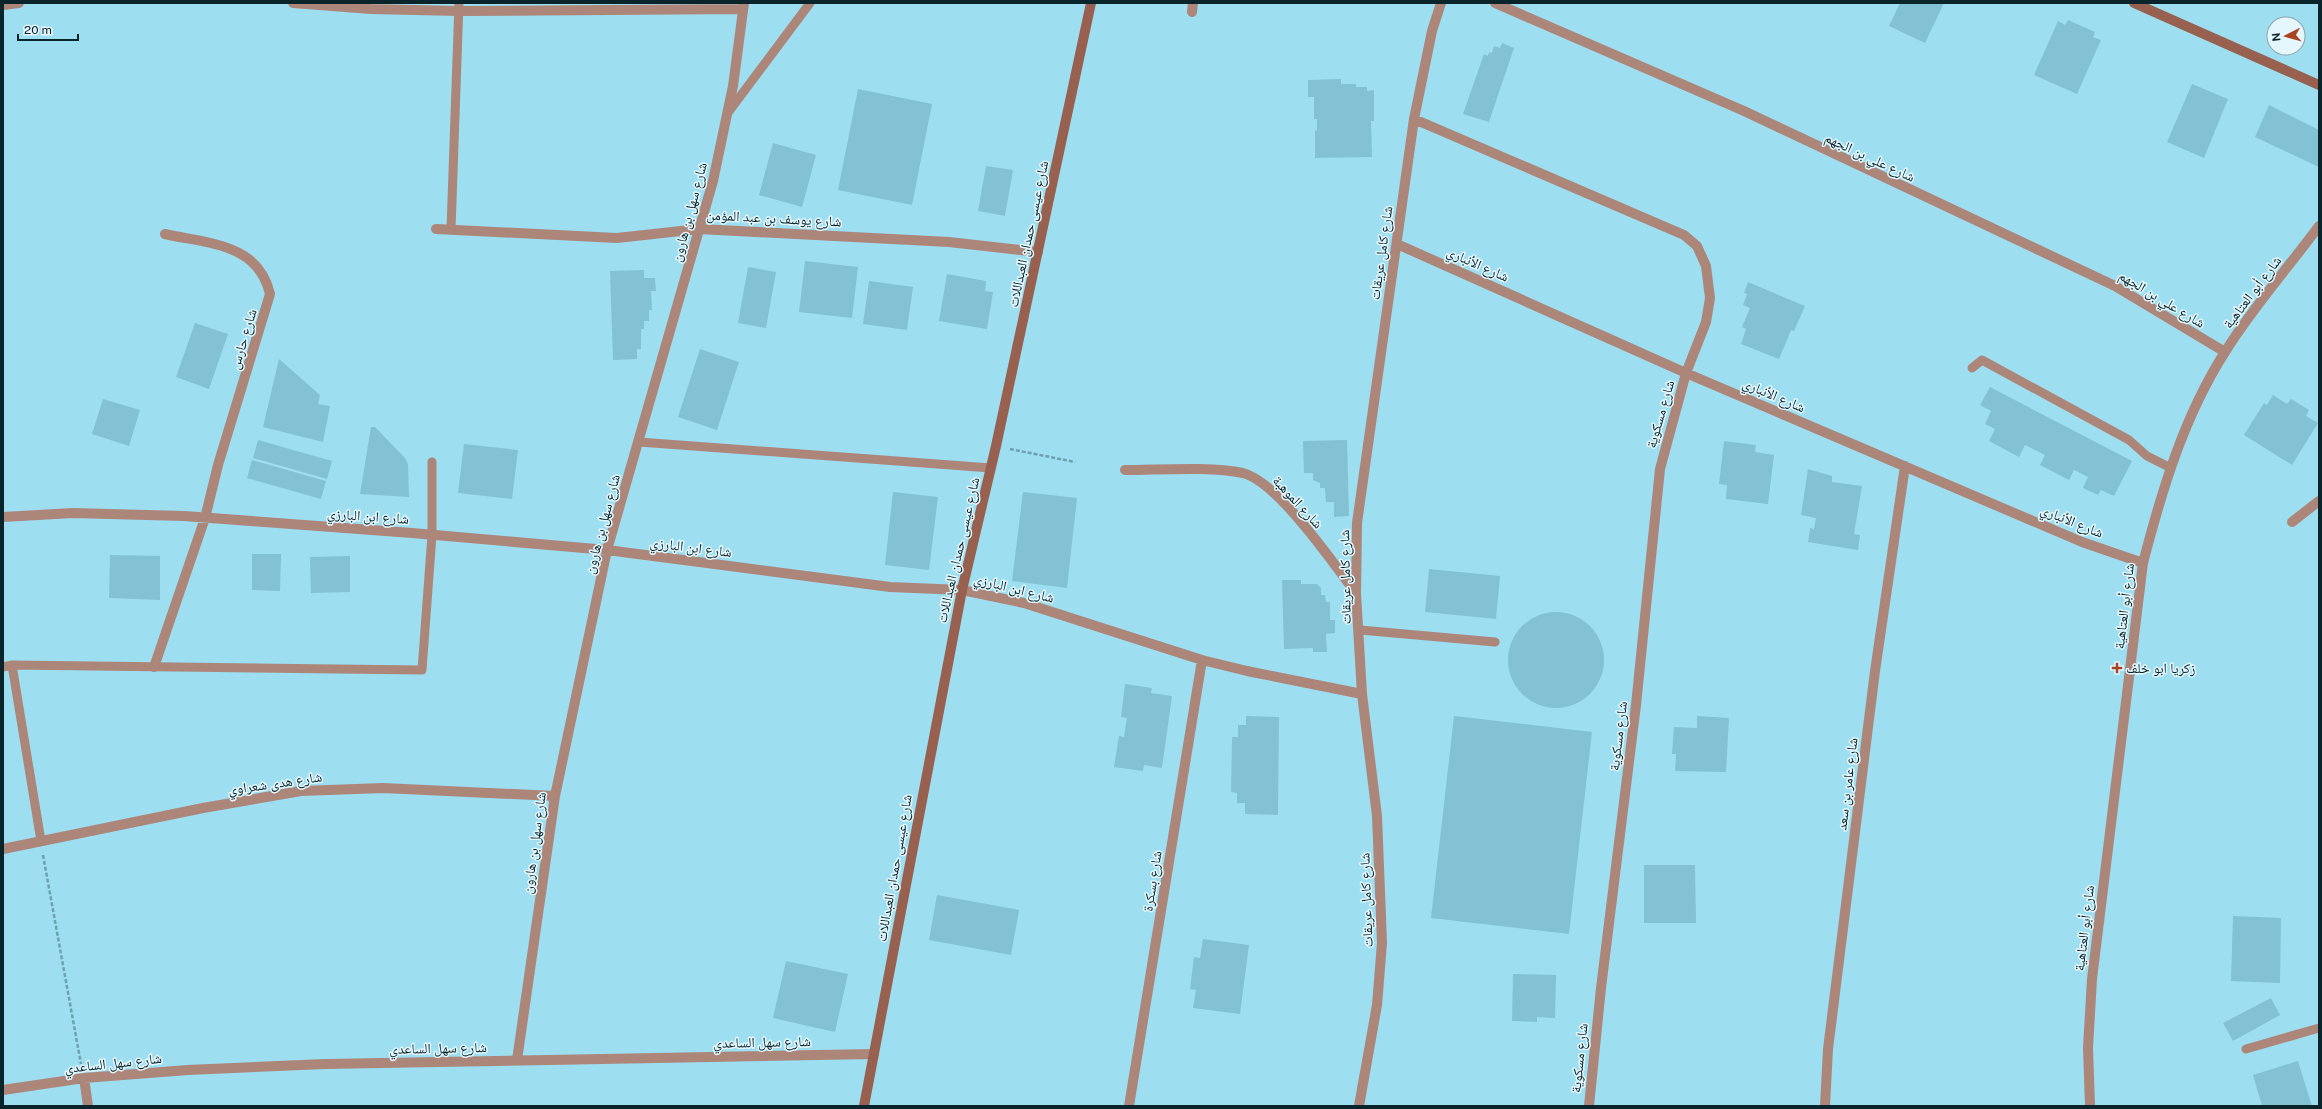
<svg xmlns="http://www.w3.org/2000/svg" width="2322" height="1109" font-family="'Public Sans','Noto Naskh Arabic',sans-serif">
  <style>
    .building { fill: #83c2d5 }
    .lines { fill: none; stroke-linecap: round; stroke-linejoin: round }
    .path { stroke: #6da1b0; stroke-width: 2.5; stroke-dasharray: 4 2; stroke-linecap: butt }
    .lane { stroke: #ad867a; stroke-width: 9 }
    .street { stroke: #ad867a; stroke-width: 10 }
    .secondary { stroke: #98614f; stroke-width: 10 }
    .poi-dot { fill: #ab4320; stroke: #e4f7fd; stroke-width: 1.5 }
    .labels { text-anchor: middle; stroke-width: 3; stroke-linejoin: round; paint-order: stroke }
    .street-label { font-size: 14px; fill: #09242b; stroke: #e4f7fd }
    .poi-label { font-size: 14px; fill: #09242b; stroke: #e4f7fd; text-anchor: start }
  </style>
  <rect width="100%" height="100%" fill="#9edef1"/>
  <path class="building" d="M 1900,3 L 1944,3 L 1925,43 L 1889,26 Z
    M 2068,20 L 2095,32 L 2093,37 L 2101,40 L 2077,94 L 2034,75 L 2058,21 L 2065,25 Z
    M 1502,43 L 1514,48 L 1489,122 L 1463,114 L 1484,54 L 1488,56 L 1489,52 L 1492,53 L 1494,46 L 1500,48 Z
    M 1341,79 L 1341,84 L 1356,84 L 1356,87 L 1367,87 L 1367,91 L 1374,90 L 1374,121 L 1371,121 L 1372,157 L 1315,158 L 1315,131 L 1317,130 L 1317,119 L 1314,119 L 1314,97 L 1308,97 L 1308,80 Z
    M 2192,84 L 2228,99 L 2204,158 L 2167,142 Z
    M 858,89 L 932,104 L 912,205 L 838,190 Z
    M 2269,105 L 2319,130 L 2319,167 L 2255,137 Z
    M 773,143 L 816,155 L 802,207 L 759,195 Z
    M 986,166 L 1013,170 L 1005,216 L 978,211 Z
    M 805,261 L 858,267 L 852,318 L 799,312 Z
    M 748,267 L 776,272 L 766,328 L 738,323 Z
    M 644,270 L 644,278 L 655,278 L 656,291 L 651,291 L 652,310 L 649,310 L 649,321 L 644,321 L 644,329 L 641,329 L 641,349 L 637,349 L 637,359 L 613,360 L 610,271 Z
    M 947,274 L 986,281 L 985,291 L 993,292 L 987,329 L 939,321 Z
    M 869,281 L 913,287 L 907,330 L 863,324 Z
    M 1748,282 L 1805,306 L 1794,331 L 1791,330 L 1779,359 L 1741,344 L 1746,329 L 1742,327 L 1750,308 L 1743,305 L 1747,294 L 1744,293 Z
    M 195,323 L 228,334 L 209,389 L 176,377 Z
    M 700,349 L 739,362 L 717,430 L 678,417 Z
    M 279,359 L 320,395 L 318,404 L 330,406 L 323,442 L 263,427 Z
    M 1990,387 L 2132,461 L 2114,496 L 2101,490 L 2098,495 L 2083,488 L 2088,477 L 2074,470 L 2069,480 L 2040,465 L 2045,455 L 2025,445 L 2019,457 L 1989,441 L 1995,429 L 1985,424 L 1991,411 L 1980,405 Z
    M 2273,395 L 2287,404 L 2291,399 L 2309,410 L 2306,416 L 2318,423 L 2292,465 L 2244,435 L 2264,403 L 2267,405 Z
    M 103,399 L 140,410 L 129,446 L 92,434 Z
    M 371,427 L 375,427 L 405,458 L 408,464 L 409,497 L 360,494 Z
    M 258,440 L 332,461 L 327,479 L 253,458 Z
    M 1347,440 L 1349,516 L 1334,517 L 1334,502 L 1326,502 L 1325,488 L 1320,488 L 1320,483 L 1313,480 L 1313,473 L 1304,473 L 1303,441 Z
    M 1724,441 L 1756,445 L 1755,452 L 1774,455 L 1768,504 L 1726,499 L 1727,485 L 1719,484 Z
    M 464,444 L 518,450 L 512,499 L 458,493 Z
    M 252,460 L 326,481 L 321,499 L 247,478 Z
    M 1808,469 L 1832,476 L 1832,482 L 1862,486 L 1854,534 L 1860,535 L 1858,550 L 1808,542 L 1810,528 L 1814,529 L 1816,518 L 1801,515 Z
    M 893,492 L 938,497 L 929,570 L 885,565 Z
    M 1023,492 L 1077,498 L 1067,588 L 1012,581 Z
    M 252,554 L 281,554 L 280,591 L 252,590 Z
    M 110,555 L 160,556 L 160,600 L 109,598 Z
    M 350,556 L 350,592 L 311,593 L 310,557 Z
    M 1429,569 L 1500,576 L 1496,619 L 1425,612 Z
    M 1282,580 L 1301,580 L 1301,584 L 1317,584 L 1321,588 L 1321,595 L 1325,595 L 1326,602 L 1330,602 L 1330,620 L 1335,620 L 1335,633 L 1326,634 L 1327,652 L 1313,652 L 1313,648 L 1284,649 Z
    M1508 660a48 48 0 1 1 96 0a48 48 0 1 1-96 0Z
    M 1125,684 L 1152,688 L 1151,693 L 1172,696 L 1162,768 L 1144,765 L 1143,771 L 1114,767 L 1119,736 L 1124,737 L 1127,718 L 1121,717 Z
    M 1246,716 L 1279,717 L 1278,815 L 1245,814 L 1245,803 L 1237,803 L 1237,793 L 1231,792 L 1232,737 L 1238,737 L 1238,725 L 1246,725 Z
    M 1454,716 L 1592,732 L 1569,934 L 1431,918 Z
    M 1697,716 L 1729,718 L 1726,772 L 1675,771 L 1676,754 L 1672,754 L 1674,727 L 1697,728 Z
    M 1644,865 L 1695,865 L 1696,923 L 1644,923 Z
    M 937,895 L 1019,910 L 1011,955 L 929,940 Z
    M 2233,916 L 2281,918 L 2280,983 L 2231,981 Z
    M 1203,939 L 1249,945 L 1240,1014 L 1193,1008 L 1196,990 L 1190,989 L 1194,957 L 1200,958 Z
    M 786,961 L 848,974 L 835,1032 L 773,1018 Z
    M 1513,974 L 1556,975 L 1555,1018 L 1537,1017 L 1537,1022 L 1512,1021 Z
    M 2271,998 L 2280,1015 L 2233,1041 L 2223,1023 Z
    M 2298,1061 L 2312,1106 L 2262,1106 L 2253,1075 Z"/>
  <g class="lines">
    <path class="path" d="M 1010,449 L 1075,462
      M 43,855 L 81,1064"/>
    <path class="lane" d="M 727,114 L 810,3
      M 451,229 L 459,3
      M 1972,368 L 1982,360 L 2129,440 L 2147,456 L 2171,468
      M 639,442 L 991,468
      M 1360,630 L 1495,642
      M 12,665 L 41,841
      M 3,667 L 12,665 L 422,670 L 432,535 L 432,462
      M 2246,1049 L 2319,1028"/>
    <path class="street" d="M 293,3 L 371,9 L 459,11 L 743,9
      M 1495,3 L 1744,111 L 2115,286 L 2225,352
      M 3,5 L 19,3
      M 1192,12 L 1193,3
      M 1414,119 L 1684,235 L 1697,246 L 1706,266 L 1710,298 L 1706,322 L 1686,373 L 1660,469 L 1636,705 L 1601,988 L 1589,1106
      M 436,229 L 617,238 L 699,229 L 949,242 L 1038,252
      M 1397,244 L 1686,373 L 2082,542 L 2143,563
      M 1125,470 C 1159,470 1210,466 1243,473 C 1278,482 1333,563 1356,593
      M 3,517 L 73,513 L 184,516 L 412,533 L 607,550 L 890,587 L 962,590 L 1024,603 L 1202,660 L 1247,671 L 1362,694
      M 2292,522 L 2319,501
      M 154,667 L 205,518 L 218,465 L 270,294 C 258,243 209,244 165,234
      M 3,849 L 203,808 L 301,791 L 383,788 L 555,796
      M 517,1060 L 555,796 L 607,550 L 713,181 L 733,86 L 744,3
      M 84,1078 L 88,1106
      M 3,1090 L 84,1078 L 188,1070 L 325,1064 L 874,1054
      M 1129,1106 L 1202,660
      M 1359,1106 L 1377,1005 L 1382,943 L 1377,816 L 1362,694 L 1356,593 L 1357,523 L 1414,119 L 1432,31 L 1441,3
      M 1825,1106 L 1828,1049 L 1875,671 L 1905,466
      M 2090,1106 L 2088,1048 L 2092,979 L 2143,563 C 2162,490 2184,416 2225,352 C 2252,308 2288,268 2319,226"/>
    <path class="secondary" d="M 2134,3 L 2319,85
      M 864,1106 L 962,590 L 996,446 L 1091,3"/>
  </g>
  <path class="poi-dot" d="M2115 662h4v4h4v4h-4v4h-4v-4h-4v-4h4z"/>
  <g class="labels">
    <g class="street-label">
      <text transform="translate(1870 157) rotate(25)" y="5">شارع علي بن الجهم</text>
      <text transform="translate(689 212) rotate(-75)" y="5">شارع سهل بن هارون</text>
      <text transform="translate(774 218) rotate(3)" y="5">شارع يوسف بن عبد المؤمن</text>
      <text transform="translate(1028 234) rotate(-78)" y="5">شارع عيسى حمدان العبداللات</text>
      <text transform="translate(1381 253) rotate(-82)" y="5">شارع كامل عريقات</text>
      <text transform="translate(1478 264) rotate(24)" y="5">شارع الأنباري</text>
      <text transform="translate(2252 292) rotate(-53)" y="5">شارع أبو العتاهية</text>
      <text transform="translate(2162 299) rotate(31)" y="5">شارع علي بن الجهم</text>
      <text transform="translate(243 339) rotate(-73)" y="5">شارع حارس</text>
      <text transform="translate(1774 395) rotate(23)" y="5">شارع الأنباري</text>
      <text transform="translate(1660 414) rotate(-74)" y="5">شارع مسكوية</text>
      <text transform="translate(1298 502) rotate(47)" y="5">شارع الموهبة</text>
      <text transform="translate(368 516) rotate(4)" y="5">شارع ابن البارزي</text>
      <text transform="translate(2072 521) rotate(22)" y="5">شارع الأنباري</text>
      <text transform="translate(602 524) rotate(-75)" y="5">شارع سهل بن هارون</text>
      <text transform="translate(691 547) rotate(7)" y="5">شارع ابن البارزي</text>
      <text transform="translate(958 550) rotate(-77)" y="5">شارع عيسى حمدان العبداللات</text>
      <text transform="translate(1345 577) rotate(-91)" y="5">شارع كامل عريقات</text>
      <text transform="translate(1014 588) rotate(14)" y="5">شارع ابن البارزي</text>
      <text transform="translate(2124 606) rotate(-83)" y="5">شارع أبو العتاهية</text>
      <text transform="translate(1618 736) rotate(-83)" y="5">شارع مسكوية</text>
      <text transform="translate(275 783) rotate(-8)" y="5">شارع هدى شعراوي</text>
      <text transform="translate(1847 784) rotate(-83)" y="5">شارع عامر بن سعد</text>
      <text transform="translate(534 843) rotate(-82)" y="5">شارع سهل بن هارون</text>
      <text transform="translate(894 868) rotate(-80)" y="5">شارع عيسى حمدان العبداللات</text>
      <text transform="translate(1152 881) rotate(-81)" y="5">شارع بسكرة</text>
      <text transform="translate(1366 900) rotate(-92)" y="5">شارع كامل عريقات</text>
      <text transform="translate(2084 928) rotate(-83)" y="5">شارع أبو العتاهية</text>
      <text transform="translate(762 1042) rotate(-1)" y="5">شارع سهل الساعدي</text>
      <text transform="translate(438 1048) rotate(-1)" y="5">شارع سهل الساعدي</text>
      <text transform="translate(1579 1058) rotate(-84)" y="5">شارع مسكوية</text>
      <text transform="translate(113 1063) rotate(-6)" y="5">شارع سهل الساعدي</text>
    </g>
    <g class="poi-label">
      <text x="2126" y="673">زكريا ابو خلف</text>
    </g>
  </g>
  <rect width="2322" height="1109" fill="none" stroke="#09242b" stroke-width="8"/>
  <g transform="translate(2286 36) rotate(264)"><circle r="19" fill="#e4f7fd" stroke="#8ca3a9"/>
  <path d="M0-3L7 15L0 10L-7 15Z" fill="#ab4320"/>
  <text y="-6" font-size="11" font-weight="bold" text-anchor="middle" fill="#09242b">N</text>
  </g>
  <path d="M18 34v6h60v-6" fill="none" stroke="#09242b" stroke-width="2"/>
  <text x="24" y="34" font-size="12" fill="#09242b" stroke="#e4f7fd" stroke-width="3" paint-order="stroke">20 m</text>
</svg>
